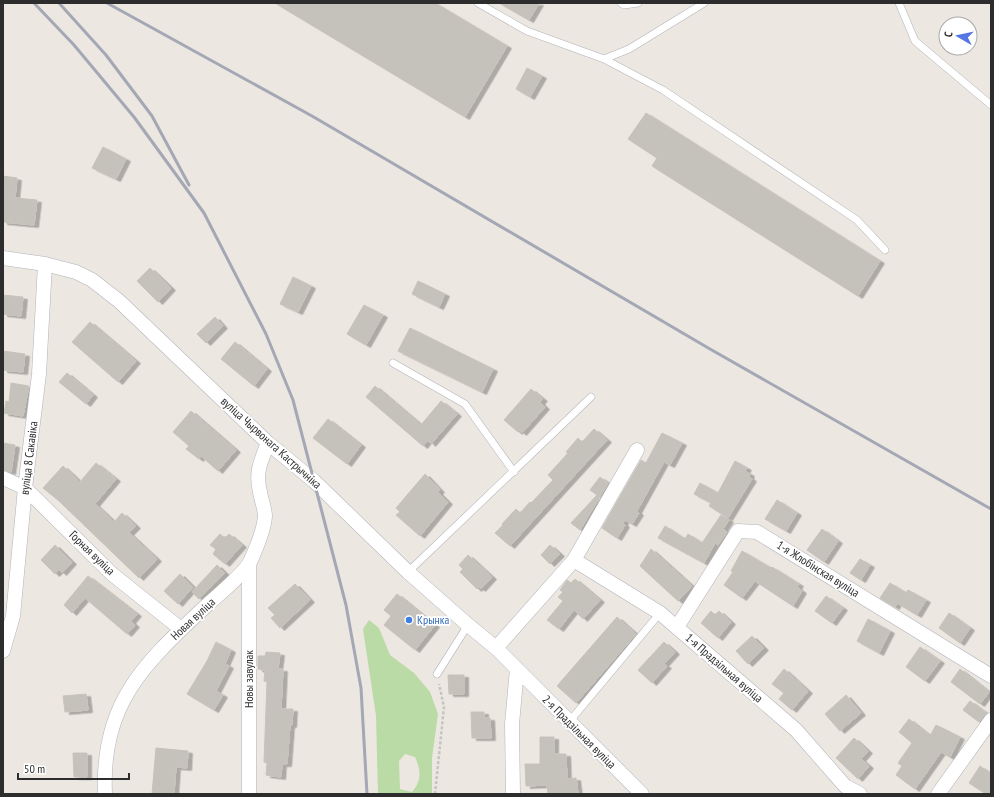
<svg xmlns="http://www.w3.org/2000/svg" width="994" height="797" font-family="'PT Sans Narrow',sans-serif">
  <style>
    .green { fill: #badba5; fill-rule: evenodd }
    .building { fill: #c5c2bc; stroke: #c8c2ba; filter: url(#shadow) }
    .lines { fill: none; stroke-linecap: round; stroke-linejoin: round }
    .service-casing { stroke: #b1b3bb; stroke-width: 8 }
    .minor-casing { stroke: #b1b3bb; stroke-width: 15 }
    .path { stroke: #c4c4c4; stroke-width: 2.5; stroke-dasharray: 3 2; stroke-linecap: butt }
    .service { stroke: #fff; stroke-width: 7 }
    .minor { stroke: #fff; stroke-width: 14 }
    .rail { stroke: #a4a7b4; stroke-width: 3 }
    .shop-dot { fill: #3f7fe0; stroke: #fff; stroke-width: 1.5 }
    .labels { text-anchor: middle; stroke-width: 3.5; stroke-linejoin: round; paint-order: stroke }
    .street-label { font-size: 12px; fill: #2d2d2d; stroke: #fff }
    .shop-label { font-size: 12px; fill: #366cbe; stroke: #fff; text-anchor: start }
  </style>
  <defs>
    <filter id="shadow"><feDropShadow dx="4.5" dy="2.5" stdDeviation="0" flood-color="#0004"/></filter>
  </defs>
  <rect width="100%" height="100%" fill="#ece7e1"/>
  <path class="green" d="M 369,620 L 379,628 L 390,655 L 414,673 L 430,692 L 438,714 L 432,758 L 432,794 L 378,794 L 376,716 L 363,629 ZM 405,754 L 415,757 C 421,771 422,780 412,792 L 400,789 L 399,761 Z"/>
  <path class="building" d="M 275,3 L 435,3 L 507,46 L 465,117 Z
    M 499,3 L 539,3 L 529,20 Z
    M 527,68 L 542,76 L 530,97 L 516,89 Z
    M 646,113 L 880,261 L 858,296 L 652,166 L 657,158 L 628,139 Z
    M 103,147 L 126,159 L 116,179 L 92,168 Z
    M 3,176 L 17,178 L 15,198 L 37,200 L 34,225 L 3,222 Z
    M 150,268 L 171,288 L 158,302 L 137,281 Z
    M 293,277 L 311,286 L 298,312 L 280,304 Z
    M 418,281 L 445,294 L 439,307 L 412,294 Z
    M 3,295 L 23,297 L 21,316 L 3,314 Z
    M 364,305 L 383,315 L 366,345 L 347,334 Z
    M 215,317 L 223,326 L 206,343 L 197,334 Z
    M 90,322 L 136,361 L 118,382 L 72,342 Z
    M 410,328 L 493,369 L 482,392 L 398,351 Z
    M 235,342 L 267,369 L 254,386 L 221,359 Z
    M 3,351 L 25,354 L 23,372 L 3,370 Z
    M 67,373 L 93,395 L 86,404 L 59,382 Z
    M 11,383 L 29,386 L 23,416 L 4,413 L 6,401 L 9,402 Z
    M 375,386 L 421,425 L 441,401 L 457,414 L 431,444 L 428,440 L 423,446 L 366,397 Z
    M 531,389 L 543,399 L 540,402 L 545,407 L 522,433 L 519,430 L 518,432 L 504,420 Z
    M 191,411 L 236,450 L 218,471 L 201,456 L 199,459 L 186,449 L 189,446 L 173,432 Z
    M 328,419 L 361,445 L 347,464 L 313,438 Z
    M 594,429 L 607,440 L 510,546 L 495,533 L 503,525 L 502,524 L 516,509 L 520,513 L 530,502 L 531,503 L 553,480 L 548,475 L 568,453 L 566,452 L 578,438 L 582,442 Z
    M 662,433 L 682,443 L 670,465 L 664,462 L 637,511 L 639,513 L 632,524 L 625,520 L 623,523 L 625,525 L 617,538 L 602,528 L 641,460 L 646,463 Z
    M 3,443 L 15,445 L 11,472 L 3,470 Z
    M 735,461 L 747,468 L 745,471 L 750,474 L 749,477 L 752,479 L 728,518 L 709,506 L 711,503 L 694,494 L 700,483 L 718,493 Z
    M 96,463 L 116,479 L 95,504 L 114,522 L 122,513 L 136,526 L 129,533 L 157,559 L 139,578 L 59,501 L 43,488 L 63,466 L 80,482 Z
    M 425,474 L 440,490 L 438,492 L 448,502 L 420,536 L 396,515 L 400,512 L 396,508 Z
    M 600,477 L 608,483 L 580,530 L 571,523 L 597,495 L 590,490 Z
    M 777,500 L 797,513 L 786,531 L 765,519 Z
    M 721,515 L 729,520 L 723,529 L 727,532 L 718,545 L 715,543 L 704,563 L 658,538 L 665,526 L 685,539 L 688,534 L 702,543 Z
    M 822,529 L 838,541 L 824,562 L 807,550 Z
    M 220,534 L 225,538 L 229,534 L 242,545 L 225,564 L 213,554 L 216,549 L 210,545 Z
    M 55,545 L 72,562 L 62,573 L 59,570 L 55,574 L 41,560 Z
    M 550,545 L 560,554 L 550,564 L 541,555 Z
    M 651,549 L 692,586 L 678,601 L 640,566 Z
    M 742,551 L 771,568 L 772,567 L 799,584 L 797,587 L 802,591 L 793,606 L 755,581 L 742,598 L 724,585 L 733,572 L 731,571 Z
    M 468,555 L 492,577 L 481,589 L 479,587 L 477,589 L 460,572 L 463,569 L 459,565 Z
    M 860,559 L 870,565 L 861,580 L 850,573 Z
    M 217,565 L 225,573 L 199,599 L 192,592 Z
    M 180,574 L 193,587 L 178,604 L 164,591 Z
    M 88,576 L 137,614 L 131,621 L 135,625 L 127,634 L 85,598 L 72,613 L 64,605 Z
    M 575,579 L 600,600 L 583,619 L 574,610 L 559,629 L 547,620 L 563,601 L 558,597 L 563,592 L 560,590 L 567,580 L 571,583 Z
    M 890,583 L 906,593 L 908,590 L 926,600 L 917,615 L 897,603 L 895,607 L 880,598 Z
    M 295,584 L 310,600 L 280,628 L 271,618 L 275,615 L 268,608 Z
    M 397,594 L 435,625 L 415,650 L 384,625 L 391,616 L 384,610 Z
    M 826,596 L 843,608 L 832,623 L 815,611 Z
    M 711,611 L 715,615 L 719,611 L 731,622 L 718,638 L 701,623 Z
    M 949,613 L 970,628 L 960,643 L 939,628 Z
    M 617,617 L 636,634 L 576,703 L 557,686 Z
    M 868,619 L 890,631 L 879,653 L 857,641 Z
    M 752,636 L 764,648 L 748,664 L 736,651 Z
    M 216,642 L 231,650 L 225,664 L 229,666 L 216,691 L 223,695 L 214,710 L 187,694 L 207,661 Z
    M 664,642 L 675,652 L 664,664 L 667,666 L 652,683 L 638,670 Z
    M 920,647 L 940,661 L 925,681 L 906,667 Z
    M 266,652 L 280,653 L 278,669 L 283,669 L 281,709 L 293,709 L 292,725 L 290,725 L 287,764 L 282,764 L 281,777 L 266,775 L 267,763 L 264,762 L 267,682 L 264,681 L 265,670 L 258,669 L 258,656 L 265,656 Z
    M 784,669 L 808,691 L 792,710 L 779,699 L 784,693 L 772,684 Z
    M 960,669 L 989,692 L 980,704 L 951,682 Z
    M 448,675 L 464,675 L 464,694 L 449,694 Z
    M 86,694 L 88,710 L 65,712 L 63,696 Z
    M 846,695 L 861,713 L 840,731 L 825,714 Z
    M 970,701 L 986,713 L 979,722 L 963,710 Z
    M 471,712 L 484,712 L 484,718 L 490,718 L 491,738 L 472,738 Z
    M 909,719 L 930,736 L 936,725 L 960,737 L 950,757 L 941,752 L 915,789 L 896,775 L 902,766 L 898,763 L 912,743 L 899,732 Z
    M 540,737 L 554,737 L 554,754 L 566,754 L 567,779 L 576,778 L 578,794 L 548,794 L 547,785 L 526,786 L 525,764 L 540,764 Z
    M 854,738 L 868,751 L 861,759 L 869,766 L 858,779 L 836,758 Z
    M 156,748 L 188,751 L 187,768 L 176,767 L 174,794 L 152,794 Z
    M 73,753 L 87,753 L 87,777 L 74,777 Z
    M 980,766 L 991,774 L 991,794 L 986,794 L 969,783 Z"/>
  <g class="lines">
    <g class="service-casing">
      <path id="service" d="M 478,3 L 527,31 L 604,59 L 629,49 L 704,3
        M 621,3 L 624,5 L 638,3
        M 899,3 L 915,41 L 991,105
        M 604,59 L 663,90 L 857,220 L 885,250
        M 393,363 L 465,404 L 514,472
        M 408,572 L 591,397
        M 437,674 L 468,625
        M 569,722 L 660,613"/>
    </g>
    <g class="minor-casing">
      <path id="minor" d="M 3,258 L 45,264 L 76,272 L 92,280 L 119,301 L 268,443 L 314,481 L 408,572 L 468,625 L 496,648 L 642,794
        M 3,478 L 25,488 L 112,574 L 181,629
        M 574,560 L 660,613 L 796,730 L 845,786 L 860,794
        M 677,627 L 738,531 L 757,532 L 991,676
        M 496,648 L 574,560 L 637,450
        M 3,651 L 13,616 L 25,488 L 39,374 L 45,264
        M 105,794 C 101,702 145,663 207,605 C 218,595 244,574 250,562 C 256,549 264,531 265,516 C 265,509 261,499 260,492 C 255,472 261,461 268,443
        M 249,794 L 249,564
        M 513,794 L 512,724 L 517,669
        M 938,794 L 991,720"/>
    </g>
    <path class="path" d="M 435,794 L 444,707 L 439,684"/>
    <use href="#service" class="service"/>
    <use href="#minor" class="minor"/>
    <path class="rail" d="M 34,3 L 74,45 L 134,117 L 204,213 L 266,334 L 293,400 L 346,605 L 361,688 L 367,794
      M 59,3 L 106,55 L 152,116 L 189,185
      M 107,3 L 312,116 L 710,349 L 991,509"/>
  </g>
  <circle class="shop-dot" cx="409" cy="620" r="4"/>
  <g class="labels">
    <g class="street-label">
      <text transform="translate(271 443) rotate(42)" y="4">вуліца Чырвонага Кастрычніка</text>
      <text transform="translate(29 458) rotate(-83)" y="4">вуліца 8 Сакавіка</text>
      <text transform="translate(92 553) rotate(44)" y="4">Горная вуліца</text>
      <text transform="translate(818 569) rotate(32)" y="4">1-я Жлобінская вуліца</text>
      <text transform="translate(193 619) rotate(-43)" y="4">Новая вуліца</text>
      <text transform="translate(724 668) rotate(41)" y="4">1-я Прадзільная вуліца</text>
      <text transform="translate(249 679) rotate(-90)" y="4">Новы завулак</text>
      <text transform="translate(579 732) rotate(45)" y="4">2-я Прадзільная вуліца</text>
    </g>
    <g class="shop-label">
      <text x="417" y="624">Крынка</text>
    </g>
  </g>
  <rect width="994" height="797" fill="none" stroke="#2d2d2d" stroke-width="8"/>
  <g transform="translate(958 36) rotate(279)"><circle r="19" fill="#ffffff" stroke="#ababab"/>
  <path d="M0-3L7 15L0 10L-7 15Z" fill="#5676e4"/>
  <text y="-6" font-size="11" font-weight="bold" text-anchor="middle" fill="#2d2d2d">С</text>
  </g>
  <path d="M18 773v6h111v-6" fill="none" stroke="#2d2d2d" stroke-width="2"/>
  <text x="24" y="773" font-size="12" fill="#2d2d2d" stroke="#ffffff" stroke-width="3" paint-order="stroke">50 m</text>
</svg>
